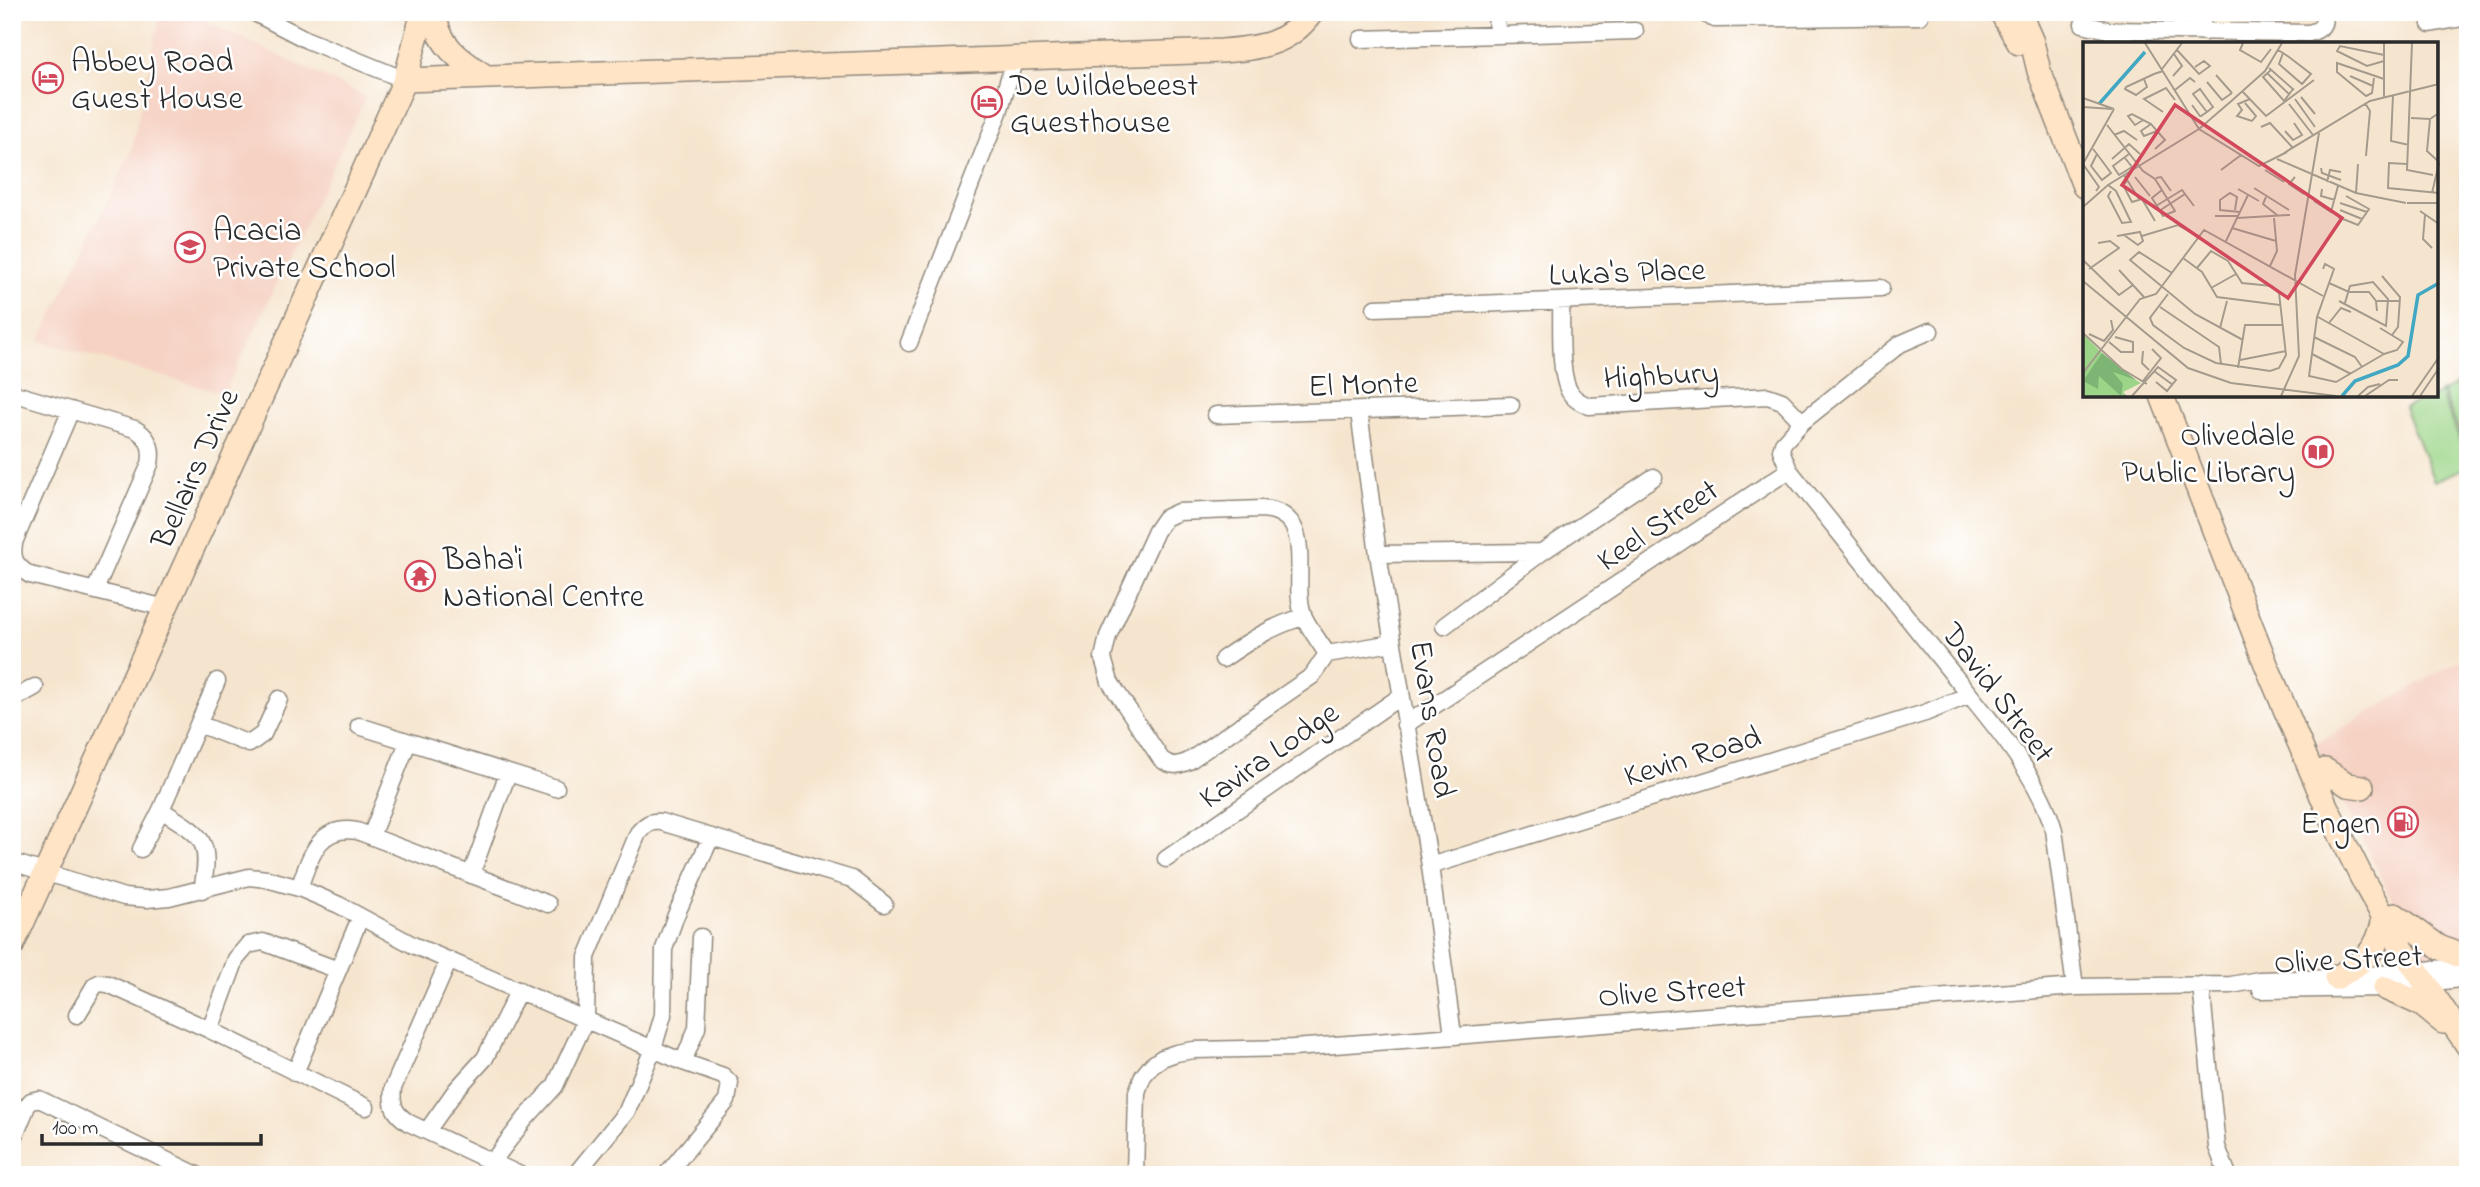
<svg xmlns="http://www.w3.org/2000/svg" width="2480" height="1187" font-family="'Indie Flower',sans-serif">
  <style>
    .built { fill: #f6d2c3 }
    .green { fill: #9cd587; stroke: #648059; stroke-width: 2 }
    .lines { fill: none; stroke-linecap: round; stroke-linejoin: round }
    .street-casing { stroke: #90887c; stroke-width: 19 }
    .secondary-casing { stroke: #90887c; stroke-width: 26 }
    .street { stroke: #fff; stroke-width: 16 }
    .secondary { stroke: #ffe4c6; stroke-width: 23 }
    .labels { text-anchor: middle; stroke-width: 5; stroke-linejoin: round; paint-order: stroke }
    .poi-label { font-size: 32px; fill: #2b2b2b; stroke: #fff; text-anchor: start }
    .street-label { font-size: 32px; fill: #2b2b2b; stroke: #fff }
    .inset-river { fill: none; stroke: #41a7c2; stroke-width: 3.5 }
    .inset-road { fill: none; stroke: #a59b8d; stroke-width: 2 }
    .view { fill: #d1495b; fill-opacity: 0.15; stroke: #d1495b; stroke-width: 3.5 }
    .inset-edge { fill: none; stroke: #2b2b2b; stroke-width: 3.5 }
  </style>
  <rect width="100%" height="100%" fill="#fff"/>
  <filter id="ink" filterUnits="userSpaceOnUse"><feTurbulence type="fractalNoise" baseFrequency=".0143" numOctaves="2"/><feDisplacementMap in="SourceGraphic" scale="14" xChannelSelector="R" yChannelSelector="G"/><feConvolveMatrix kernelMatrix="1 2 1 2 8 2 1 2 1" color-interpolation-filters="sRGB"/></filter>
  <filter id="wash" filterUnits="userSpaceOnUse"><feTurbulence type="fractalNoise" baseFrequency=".00686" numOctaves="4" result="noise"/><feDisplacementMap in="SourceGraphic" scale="28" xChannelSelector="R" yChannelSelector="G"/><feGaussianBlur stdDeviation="1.57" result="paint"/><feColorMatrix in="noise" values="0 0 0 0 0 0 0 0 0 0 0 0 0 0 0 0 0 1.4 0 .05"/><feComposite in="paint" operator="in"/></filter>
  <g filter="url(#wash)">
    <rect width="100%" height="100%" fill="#f6e5ce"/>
    <path class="built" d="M 161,12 L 187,12 L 366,97 L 224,394 L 40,341 L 131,152 Z
      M 2468,655 L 2468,971 L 2428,975 L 2316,744 Z"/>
    <path class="green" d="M 2468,380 L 2468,453 L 2442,391 Z
      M 2440,392 L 2468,460 L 2468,467 L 2434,481 L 2404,407 L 2436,396 Z"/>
  </g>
  <g filter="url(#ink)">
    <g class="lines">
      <g class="street-casing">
        <path id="street" d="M 253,12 L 307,40 L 405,80
          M 1496,12 L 1497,34
          M 1701,12 L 1715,19 L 1920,16
          M 2198,12 L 2205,32
          M 2083,24 L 2108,30 L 2309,33 C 2321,30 2326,25 2323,12
          M 2430,24 L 2468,17
          M 1361,39 L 1635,31
          M 1561,301 C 1562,325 1558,376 1571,394 C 1576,401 1582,403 1589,406 L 1768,396 L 1782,401 L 1802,422
          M 1375,308 L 1881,288
          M 1930,331 L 1900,344 L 1802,422 L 1783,443 L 1781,450 L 1789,470 C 1840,534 1891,598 1943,662 C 1982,711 2037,770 2054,830 L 2075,987
          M 909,343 L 999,112 L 1015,58
          M 12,393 L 135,429 C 149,437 153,448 150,464 L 95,590
          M 71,410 L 15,540 C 10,557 15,566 30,575 L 166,608
          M 1359,412 L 1378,554 L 1430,866 L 1453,1035
          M 1216,415 L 1511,405
          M 1262,509 C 1320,513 1289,582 1304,617 C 1310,630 1320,642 1327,654 L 1312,676 L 1189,761 C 1178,766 1171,767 1161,759 L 1110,682 L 1103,658 L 1108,636 L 1156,531 L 1165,518 L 1178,512 Z
          M 1378,554 L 1542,552
          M 1444,626 L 1542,552 L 1654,477
          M 1327,654 L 1393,643
          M 1223,659 C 1249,641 1272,626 1303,617
          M 12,700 L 35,687
          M 199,724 L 249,744 L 263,734 L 279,699
          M 1405,725 L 1789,470
          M 359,726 L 556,788
          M 161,810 C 202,836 212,838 202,890
          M 371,836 L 408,742
          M 141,849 L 161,810 L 217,681
          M 1166,859 L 1401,696
          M 12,862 L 124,897 L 147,899 L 169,897 L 249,877 L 267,879 L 299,888 L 339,905 L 413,945 L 683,1062 L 723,1076 L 730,1083 L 727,1101 L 666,1175
          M 1430,866 L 1925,713 L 1969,695
          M 471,875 L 508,773
          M 299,888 C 310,858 318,824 357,831 L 548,904
          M 449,960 L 393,1088 C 391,1106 394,1113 409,1123 L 520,1175
          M 2201,985 L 2217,1147 L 2228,1175
          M 2261,990 L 2385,988 L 2468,978
          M 77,1015 L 95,985 L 99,983 L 108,984 L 210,1030 L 366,1107
          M 210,1030 L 236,959 L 248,945 L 263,942 L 338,970
          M 683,1062 L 697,1028 L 701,937
          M 295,1073 L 360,918
          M 427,1131 L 456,1090 L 485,1058 L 519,990
          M 12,1143 L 27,1106 L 31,1101 L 39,1099 L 197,1175
          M 492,1162 L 525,1119 L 555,1086 L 586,1019 L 587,957 L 638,833 C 645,825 649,821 661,822 L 852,879 L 884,904
          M 575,1175 L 627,1111 L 653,1049 L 663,1015 L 664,949 L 676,915 L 711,837
          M 1135,1175 L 1137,1092 L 1143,1076 L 1152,1065 L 1162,1058 L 1176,1053 L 1194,1050 L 1293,1048 L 1403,1040 L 2075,987 L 2231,985 L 2259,980 L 2336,978 L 2468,966"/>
      </g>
      <g class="secondary-casing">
        <path id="secondary" d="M 435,12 C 436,44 461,61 485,76
          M 2001,12 L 2019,43
          M 2019,12 L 2032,42 L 2039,71 L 2084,186
          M 405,80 L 1222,51 C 1258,48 1289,45 1312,12
          M 2162,396 L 2266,664 L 2326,806 L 2364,882 L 2401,947 L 2468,1046
          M 2325,770 L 2348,785 L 2362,787
          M 2395,915 L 2439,947 L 2468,959
          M 12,946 L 405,80 L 423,12
          M 2336,978 C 2364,961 2378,952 2384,918
          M 2385,988 L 2421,1004 L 2443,1022"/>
      </g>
      <use href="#street" class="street"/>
      <use href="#secondary" class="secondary"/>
    </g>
  </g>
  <defs>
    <g id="hotel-ring" transform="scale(1.575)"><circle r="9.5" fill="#fff" stroke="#d1495b" stroke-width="1.5"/><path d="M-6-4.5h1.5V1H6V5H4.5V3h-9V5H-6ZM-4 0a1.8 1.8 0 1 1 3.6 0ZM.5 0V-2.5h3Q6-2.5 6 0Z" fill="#d1495b"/></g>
    <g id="school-ring" transform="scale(1.575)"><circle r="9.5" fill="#fff" stroke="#d1495b" stroke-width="1.5"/><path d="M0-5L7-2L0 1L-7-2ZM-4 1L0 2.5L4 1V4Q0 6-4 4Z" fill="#d1495b"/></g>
    <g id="library-ring" transform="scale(1.575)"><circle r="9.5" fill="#fff" stroke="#d1495b" stroke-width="1.5"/><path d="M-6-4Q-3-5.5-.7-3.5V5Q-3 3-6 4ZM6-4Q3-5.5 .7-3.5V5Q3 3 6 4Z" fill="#d1495b"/></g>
    <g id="temple-ring" transform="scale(1.575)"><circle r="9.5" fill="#fff" stroke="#d1495b" stroke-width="1.5"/><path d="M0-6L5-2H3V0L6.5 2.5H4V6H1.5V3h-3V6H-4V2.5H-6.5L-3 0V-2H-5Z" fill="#d1495b"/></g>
    <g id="fuel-ring" transform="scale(1.575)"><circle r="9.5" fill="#fff" stroke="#d1495b" stroke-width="1.5"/><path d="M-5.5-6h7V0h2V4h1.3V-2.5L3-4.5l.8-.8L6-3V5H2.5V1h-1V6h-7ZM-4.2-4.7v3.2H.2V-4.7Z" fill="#d1495b"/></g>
  </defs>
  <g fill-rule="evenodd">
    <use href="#hotel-ring" x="48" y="78"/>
    <use href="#hotel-ring" x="987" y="102"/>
    <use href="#school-ring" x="190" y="247"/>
    <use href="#library-ring" x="2318" y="452"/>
    <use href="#temple-ring" x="420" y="576"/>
    <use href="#fuel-ring" x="2403" y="822"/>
  </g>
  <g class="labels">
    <g class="poi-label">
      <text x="71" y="71">Abbey Road<tspan x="71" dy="37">Guest House</tspan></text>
      <text x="1010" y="95">De Wildebeest<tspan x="1010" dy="37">Guesthouse</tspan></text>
      <text x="213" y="240">Acacia<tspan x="213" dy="37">Private School</tspan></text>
      <text x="2295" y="445" text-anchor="end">Olivedale<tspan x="2295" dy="37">Public Library</tspan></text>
      <text x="443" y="569">Baha'i<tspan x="443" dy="37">National Centre</tspan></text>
      <text x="2380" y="833" text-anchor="end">Engen</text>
    </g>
    <g class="street-label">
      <text transform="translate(1627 271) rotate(-2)" y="11">Luka's Place</text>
      <text transform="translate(1661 374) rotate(-3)" y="11">Highbury</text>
      <text transform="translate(1363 383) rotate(-2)" y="11">El Monte</text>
      <text transform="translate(194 468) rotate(-66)" y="11">Bellairs Drive</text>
      <text transform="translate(1657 524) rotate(-34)" y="11">Keel Street</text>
      <text transform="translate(1999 692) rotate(53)" y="11">David Street</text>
      <text transform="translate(1434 719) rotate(81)" y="11">Evans Road</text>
      <text transform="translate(1268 754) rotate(-35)" y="11">Kavira Lodge</text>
      <text transform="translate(1692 755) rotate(-17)" y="11">Kevin Road</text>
      <text transform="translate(2348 958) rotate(-3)" y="11">Olive Street</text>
      <text transform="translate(1672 990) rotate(-4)" y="11">Olive Street</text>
    </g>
  </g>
  <g transform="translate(2083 42)">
    <rect width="355" height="355" fill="#f6e5ce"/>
    <path d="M 0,292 L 37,329 L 58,341 L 40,350 L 44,354 L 0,354 Z" fill="#9cd587"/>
    <path d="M 19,311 L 53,338 L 30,330 L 40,342 L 38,354 L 16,334 L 15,347 L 0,339 Z" fill="#7db674"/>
    <path class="inset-river" d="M 16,62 L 62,10M 259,354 L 272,339 L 315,323 L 325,314 L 335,253 L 356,241"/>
    <path class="inset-road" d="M 62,1 L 116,87 L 176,124 L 204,110M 160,1 L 157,8 L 178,20 L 188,7M 329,1 L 324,128 L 350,133M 354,1 L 354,42M 94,8 L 116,32 L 127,24 L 121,19 L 112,25M 195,8 L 200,11 L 206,15 L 228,32 L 219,42 L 196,22 L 200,11M 301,19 L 284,24 L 254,9 L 257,4 L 301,13M 186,26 L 211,48M 79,27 L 99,1M 188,28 L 180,35 L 201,59 L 210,47M 184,31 L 206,52M 133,33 L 149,51M 90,34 L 99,24 L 91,12M 267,34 L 290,44M 291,36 L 289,51 L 283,54 L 254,30 L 254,21 L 301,37M 61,37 L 64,45 L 53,53 L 42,47 L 43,45 L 71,32 L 80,29M 124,40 L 139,58 L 149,51M 92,48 L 107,36 L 112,40M 159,49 L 183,74 L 231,38M 310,53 L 308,99 L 326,103M 218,55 L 232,72M 301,55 L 301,1M 0,56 L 31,67M 167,57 L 155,62 L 159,68 L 154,74 L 169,79M 212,57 L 232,85M 162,61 L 173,74 L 169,79M 282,61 L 287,69 L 283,114M 145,62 L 182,29 L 199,1M 206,62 L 230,93M 109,63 L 117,74 L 118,74 L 124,70 L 130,65 L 117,47 L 110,52 L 124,70M 0,65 L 29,67M 80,70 L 61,57 L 83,46 L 92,58M 328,76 L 347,77 L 356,71M 347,77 L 344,109 L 356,120M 60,78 L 52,83 L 45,74 L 49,72 L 68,82 L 82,98 L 72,107M 68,82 L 58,89 L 61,94 L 74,89M 24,83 L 60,129 L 72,137 L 92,169 L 80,174 L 69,156 L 79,148M 178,85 L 187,81 L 210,106M 202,89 L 210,98 L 219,93 L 211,81M 31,93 L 41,89 L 54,98M 10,107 L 14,112 L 28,131 L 19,138 L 8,124 L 14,112M 201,111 L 287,59 L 356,42M 42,116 L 49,125 L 36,133 L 30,124 L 46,112M 29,117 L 46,102 L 57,112M 194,117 L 273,151 L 323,161M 1,120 L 31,67M 0,122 L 16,145 L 13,149M 324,122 L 306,121 L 305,146 L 356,151M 238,126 L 239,131 L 258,138M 138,128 L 158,113M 182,128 L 201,140M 41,133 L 56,157M 52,135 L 67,154M 212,135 L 206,142 L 221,152M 73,136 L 78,135 L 88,149M 44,139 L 40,143 L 49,160 L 59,157 L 72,179M 244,140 L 247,128 L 258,130M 25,143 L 33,149 L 48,180 L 39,181 L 25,154 L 28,149M 171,146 L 206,168M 155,147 L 176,159M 239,147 L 238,154 L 252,158M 273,151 L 275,122M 349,151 L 356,121M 183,155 L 180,162 L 194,173M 231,159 L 248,170 L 255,144M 257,161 L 284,170M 324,161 L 356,161M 73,164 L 99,148 L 111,164M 0,165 L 25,143 L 116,87 L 146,61M 152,168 L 154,155 L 147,151 L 137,158 L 137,168 L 157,170M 257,168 L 279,177M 76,169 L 102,152M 337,169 L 356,182M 342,173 L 340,197 L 349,206M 132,174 L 155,174M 255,175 L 275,183 L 286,167 L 263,154M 154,176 L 207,173M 149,186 L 193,199M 34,194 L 57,190 L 60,199 L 55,203 L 41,193M 59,194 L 95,183 L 115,194M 143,199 L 165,153M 100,216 L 119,230 L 134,255 L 197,263M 0,218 L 36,253 L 50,243M 187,224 L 194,209 L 191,176M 114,226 L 128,209 L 145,219 L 159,241 L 189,244M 6,227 L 36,206 L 27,199 L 15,201M 240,227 L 242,222 L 251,227 L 234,275 L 226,334 L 253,340 L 301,312M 36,228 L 61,255M 89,231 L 56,210 L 47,218 L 112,272 L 160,298M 299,234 L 317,255 L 315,285 L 309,293M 0,239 L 105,326 L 148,341 L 253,354M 246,241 L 266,250 L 286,250 L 293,259 L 294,269M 128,246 L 153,232M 85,252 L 67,276 L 70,283 L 101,306 L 133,321 L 187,329 L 196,326 L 203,313 L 196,251 L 189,244M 256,259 L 303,284 L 305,257 L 290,240 L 267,244 L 262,261M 294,259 L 317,259M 77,265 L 136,305 L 138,322M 235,275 L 301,312M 246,281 L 258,266 L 268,270M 137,286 L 144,259M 297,286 L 320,300 L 314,308 L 301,312M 0,291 L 39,327 L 64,342M 6,292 L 21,299 L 30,288 L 28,278M 231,295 L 272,315 L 279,325M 26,300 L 38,310 L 50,310 L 50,300 L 32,295M 60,309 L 59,321 L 66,328M 229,312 L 268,332M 157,318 L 203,309M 155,326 L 162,283 L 200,283M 71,329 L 90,343M 0,331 L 57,257 L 73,252 L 121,188 L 240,254M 60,339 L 78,316 L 69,307M 49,354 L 75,325 L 93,338 L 84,349 L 73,340M 198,354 L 216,314 L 212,233 L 236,91M 275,354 L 285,345 L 297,342M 282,354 L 306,338 L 315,338M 329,354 L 356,315M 337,354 L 356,326"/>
    <path class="view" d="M 92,63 L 259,176 L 205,256 L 39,143 Z"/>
    <rect width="355" height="355" class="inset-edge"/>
  </g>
  <rect width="2480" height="1187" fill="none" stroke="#fff" stroke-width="42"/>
  <path d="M42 1134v10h219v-10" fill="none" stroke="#2b2b2b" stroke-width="3.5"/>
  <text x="52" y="1134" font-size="21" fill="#2b2b2b" stroke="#ffffff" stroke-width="5" paint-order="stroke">100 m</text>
</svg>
